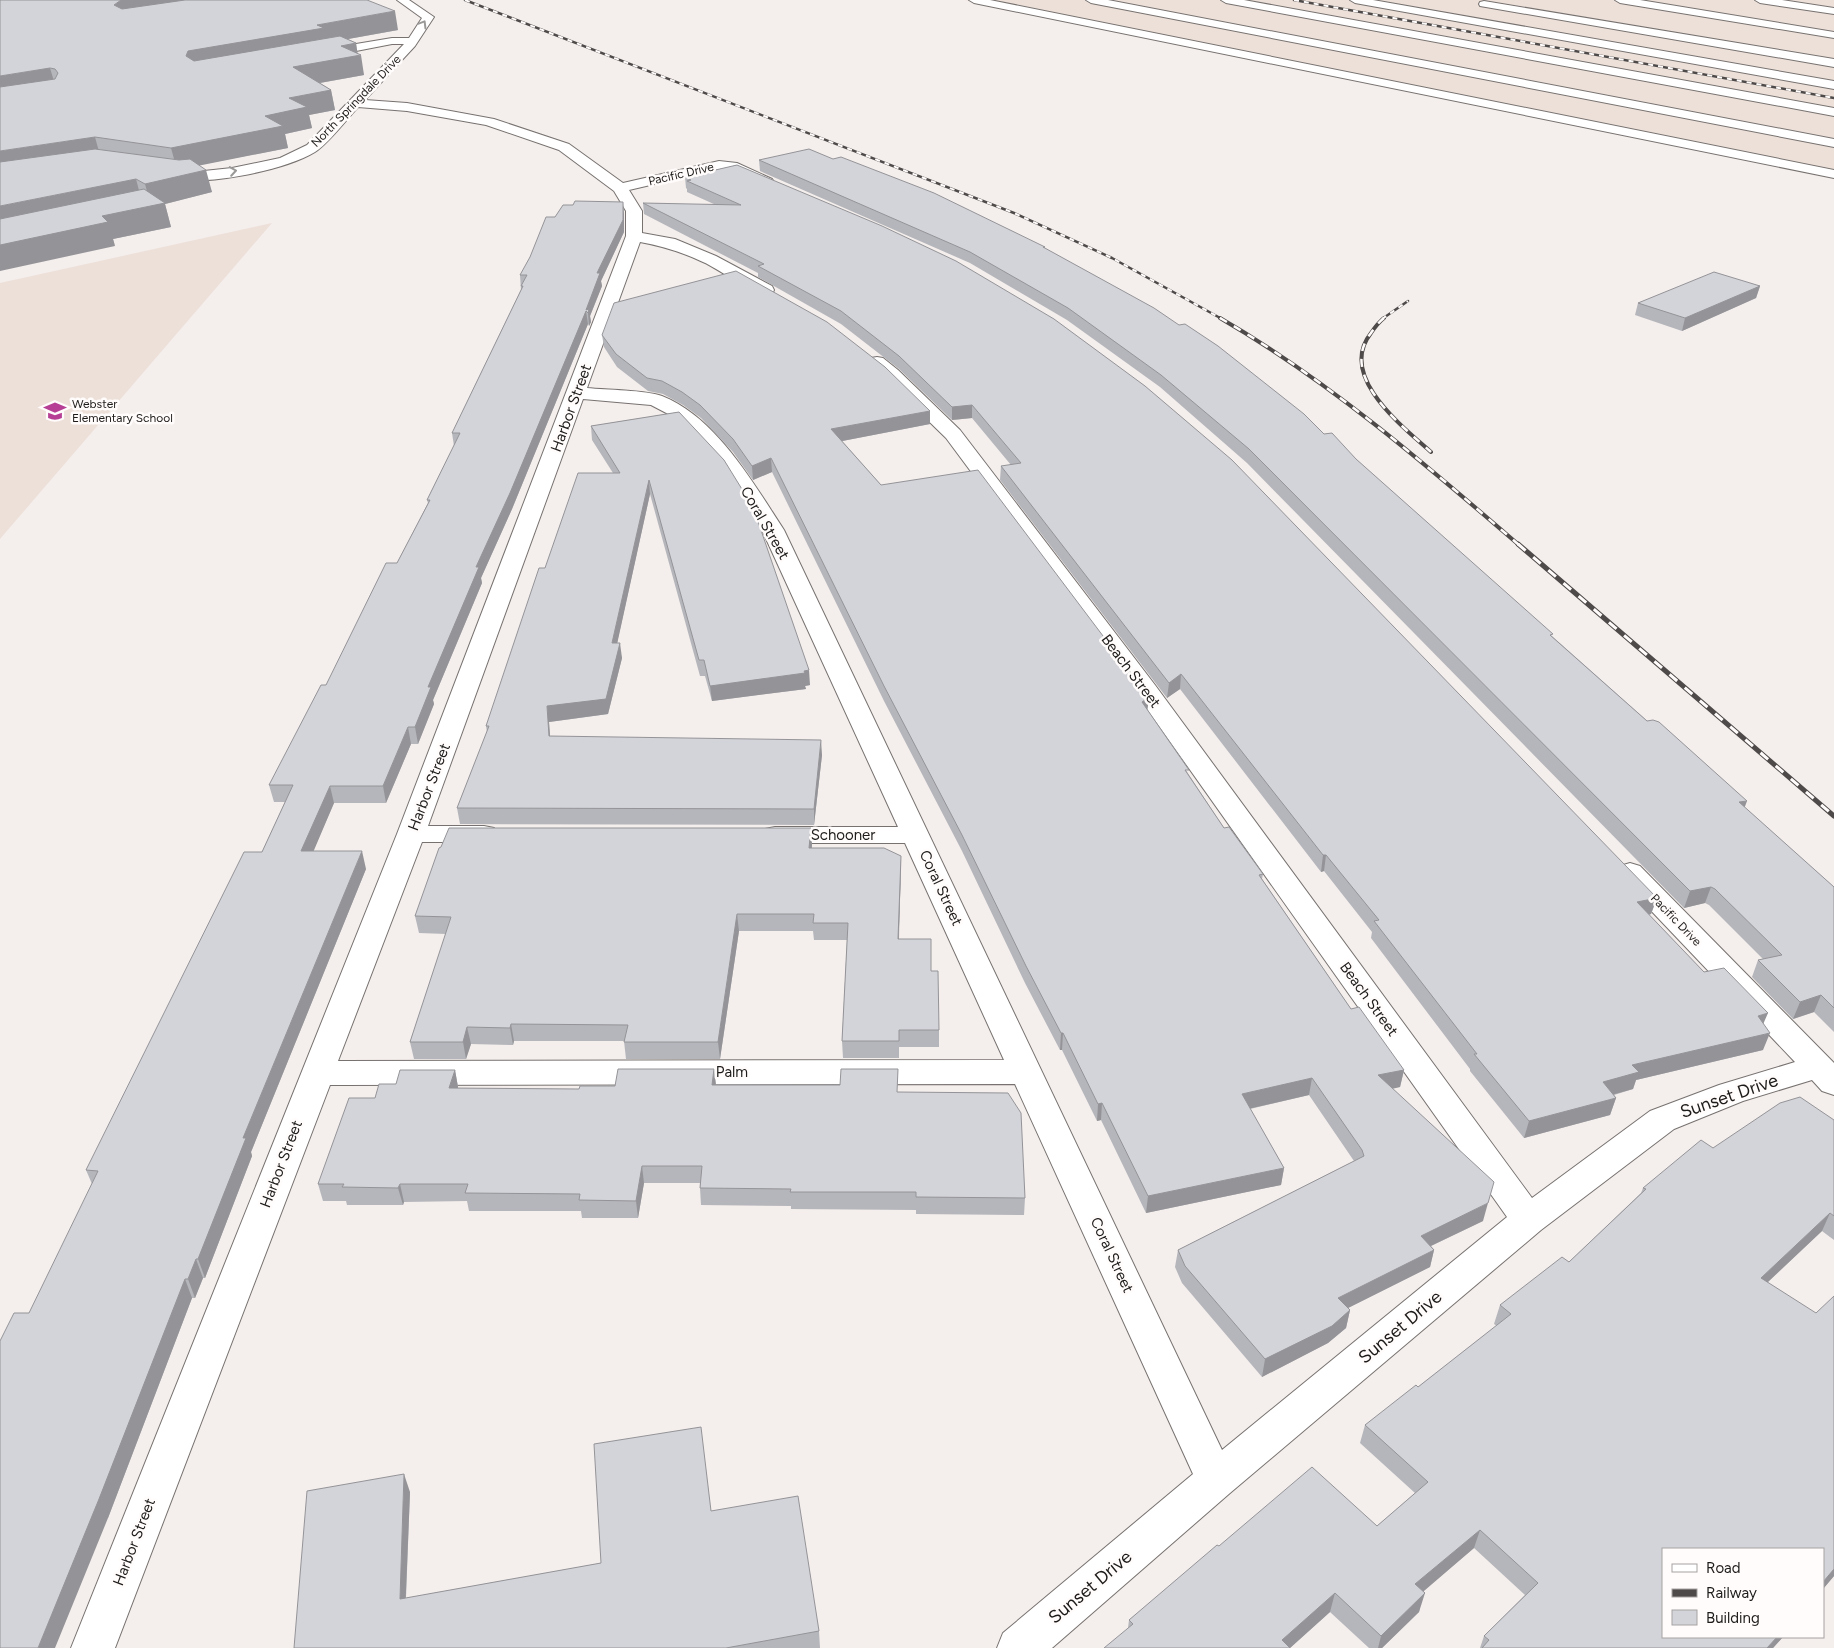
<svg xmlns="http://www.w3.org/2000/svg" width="1834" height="1648" font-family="Figtree,sans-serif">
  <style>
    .built { fill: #ede0d9 }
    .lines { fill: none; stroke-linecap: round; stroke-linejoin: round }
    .minor-casing { stroke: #777270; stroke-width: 2 }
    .minor { fill: #fff; fill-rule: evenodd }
    .rail-far2-casing { stroke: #4d4a49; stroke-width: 2.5 }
    .rail-far1-casing { stroke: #4d4a49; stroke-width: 4 }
    .rail-casing { stroke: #4d4a49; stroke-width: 5 }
    .rail-far2 { stroke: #fffcfb; stroke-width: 2; stroke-dasharray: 5; stroke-linecap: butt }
    .rail-far1 { stroke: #fffcfb; stroke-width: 2.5; stroke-dasharray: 8; stroke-linecap: butt }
    .rail { stroke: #fffcfb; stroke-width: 3; stroke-dasharray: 10; stroke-linecap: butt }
    .wall { fill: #b5b6bb }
    .shaded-wall { fill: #949498 }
    .building { fill: #d3d4d9; stroke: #949498 }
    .oneway { stroke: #9a9998 }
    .labels { text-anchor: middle; stroke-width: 5; stroke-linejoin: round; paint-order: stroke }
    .far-street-label { font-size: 12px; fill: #1e1c1b; stroke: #fffcfb }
    .far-poi-label { font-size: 12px; fill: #1e1c1b; stroke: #fffcfb; text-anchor: start }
    .street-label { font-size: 15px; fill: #1e1c1b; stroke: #fffcfb }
    .near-street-label { font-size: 18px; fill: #1e1c1b; stroke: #fffcfb }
  </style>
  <rect width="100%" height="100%" fill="#f4eeec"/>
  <path class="built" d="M 965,0 L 1834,0 L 1834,177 Z
    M 272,223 L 0,539 L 0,283 Z"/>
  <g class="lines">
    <g class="minor-casing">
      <path id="minor" d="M 397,0 L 409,0 L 434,17 L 415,46 L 365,100 L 407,103 L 494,119 L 569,144 L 623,183 L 719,161 L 737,163 L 772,179 L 774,182 L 772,185 L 767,186 L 729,170 L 719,169 L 629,190 L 642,211 L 642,233 L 675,239 L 716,256 L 772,286 L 774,290 L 772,294 C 755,298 720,269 703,262 C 682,252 662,246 640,242 L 587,388 C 606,390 646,390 662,396 C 717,418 753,483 784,530 L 1222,1450 L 1507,1217 L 1137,695 L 946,438 L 868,362 L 871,358 L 877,357 L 883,358 L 898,370 L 960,430 L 1155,685 L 1532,1198 L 1650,1111 L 1719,1085 L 1795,1062 L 1620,878 L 1616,872 L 1620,866 L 1630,863 L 1640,866 L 1834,1063 L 1834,1095 L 1822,1091 L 1812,1080 L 1743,1101 L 1674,1129 L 1541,1230 L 1230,1493 L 1052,1648 L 997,1648 L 1003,1633 L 1193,1474 L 1015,1084 L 330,1085 L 115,1648 L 71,1648 L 397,834 L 626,236 L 626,211 L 614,191 L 559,150 L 486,125 L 407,111 L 358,107 C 347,119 328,144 315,152 C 284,171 201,187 165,178 L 163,175 L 165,172 L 185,173 L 232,168 L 280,158 L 307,145 L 404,44 L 392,44 L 320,58 L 314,54 L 320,50 L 392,38 L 409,38 L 422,18 ZM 583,399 L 651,405 L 674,417 L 694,436 L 726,473 L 762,530 L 898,827 L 775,827 L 765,829 L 761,835 L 765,841 L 775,843 L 905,843 L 1004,1060 L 338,1061 L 422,842 L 484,842 L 494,840 L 498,834 L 494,828 L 484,826 L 428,826 Z
        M 969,0 L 990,0 L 1834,170 L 1834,178 L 974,3 Z
        M 1086,0 L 1108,0 L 1834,139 L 1834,147 L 1091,3 Z
        M 1221,0 L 1244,0 L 1834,108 L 1834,116 L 1226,3 Z
        M 1350,0 L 1373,0 L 1834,81 L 1834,89 L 1355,3 Z
        M 1615,0 L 1640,0 L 1834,32 L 1834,38 L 1620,3 Z
        M 1755,0 L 1782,0 L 1834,8 L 1834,14 L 1760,3 Z
        M 1484,1 L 1834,59 L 1834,67 L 1480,6 L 1479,4 L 1480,2 Z"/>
    </g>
    <use href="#minor" class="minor"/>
    <g class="rail-far2-casing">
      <path id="rail-far2" d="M 465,0 L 1014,213 L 1112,258 L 1222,319
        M 1294,0 L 1834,98
        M 1382,319 L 1408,301"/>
    </g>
    <g class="rail-far1-casing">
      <path id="rail-far1" d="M 1220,318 C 1329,381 1424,463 1519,545
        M 1384,318 C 1379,322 1375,327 1371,333 C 1337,376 1402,426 1431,452"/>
    </g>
    <g class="rail-casing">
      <path id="rail" d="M 1518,544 L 1834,816"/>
    </g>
    <use href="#rail-far2" class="rail-far2"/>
    <use href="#rail-far1" class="rail-far1"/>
    <use href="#rail" class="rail"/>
  </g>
  <path class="wall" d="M 0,0 L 398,30 L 348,39 L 356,43 L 357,54 L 364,75 L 320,83 L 331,90 L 335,110 L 309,115 L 312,128 L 285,134 L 288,148 L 199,165 L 212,192 L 165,204 L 171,227 L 113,239 L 115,246 Z
    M 759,160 L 1045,247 L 1045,248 L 1324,434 L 1356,459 L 1553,637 L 1834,887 L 1834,1032 L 1814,1012 L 1793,1019 L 1752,977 L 1758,960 L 1763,959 L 1709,905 L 1705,903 L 1684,908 L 1247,463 L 1160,387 L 1067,320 L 970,263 L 760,171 Z
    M 737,165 L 1657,898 L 1651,914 L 1649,915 L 1704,972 L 1764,1024 L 1763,1050 L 1636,1080 L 1633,1089 L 1614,1095 L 1616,1098 L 1610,1115 L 1524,1138 L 1470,1071 L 1470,1069 L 1371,938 L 1372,932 L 1324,871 L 1321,872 L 1180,689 L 1167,698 L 1000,480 L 1001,466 L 1011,465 L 972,418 L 952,420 L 899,369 L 841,324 L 758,277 L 758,273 L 644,214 L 643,203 L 716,205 L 687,192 L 687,189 L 686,188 L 685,177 Z
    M 624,214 L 624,232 L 601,281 L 602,286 L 590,316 L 591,322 L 589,326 L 588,324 L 512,509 L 481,578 L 482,583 L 433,700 L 434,704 L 418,744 L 411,744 L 386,803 L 334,803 L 313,851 L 366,869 L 251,1152 L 252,1156 L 205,1278 L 203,1278 L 195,1298 L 192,1298 L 108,1518 L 92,1184 L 86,1170 L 262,852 L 285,802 L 274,802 L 269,785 L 326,685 L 397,563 L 428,503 L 427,500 L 454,446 L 452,433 L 521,290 L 520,275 Z
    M 1760,286 L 1756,298 L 1682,331 L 1635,315 L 1638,303 Z
    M 602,335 L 930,411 L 930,424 L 842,441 L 881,485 L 1149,697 L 1147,711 L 1224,828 L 1263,874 L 1262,879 L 1351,1009 L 1404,1070 L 1400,1087 L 1392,1088 L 1483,1221 L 1431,1246 L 1434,1250 L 1430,1267 L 1348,1308 L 1350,1310 L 1346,1328 L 1328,1343 L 1262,1377 L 1182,1283 L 1175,1267 L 1178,1250 L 1354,1161 L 1309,1095 L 1250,1109 L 1284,1168 L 1281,1185 L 1146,1213 L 1101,1120 L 1097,1121 L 1062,1050 L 1060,1050 L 1025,983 L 962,851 L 884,701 L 772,472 L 753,480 L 733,452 L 701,418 L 683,405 L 663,394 L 648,391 L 617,367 L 604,347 Z
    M 679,412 L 810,685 L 805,686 L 806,689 L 712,701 L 705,676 L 700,676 L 650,494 L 617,643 L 622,658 L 608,714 L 549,722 L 550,736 L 822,755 L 814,825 L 460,824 L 457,808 L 487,732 L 486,726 L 545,568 L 613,473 L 592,440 L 591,426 Z
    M 811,828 L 812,848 L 901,856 L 899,939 L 931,971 L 939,1030 L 939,1047 L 899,1047 L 899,1058 L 843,1058 L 842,1041 L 847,940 L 814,940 L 813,931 L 739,931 L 720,1059 L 626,1059 L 624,1041 L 514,1041 L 513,1045 L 471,1044 L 466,1059 L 414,1059 L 410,1042 L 446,934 L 419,933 L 415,916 Z
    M 714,1069 L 716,1085 L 898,1092 L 1025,1198 L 1024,1215 L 916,1214 L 916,1210 L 791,1209 L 791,1206 L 701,1205 L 700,1188 L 700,1183 L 644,1183 L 638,1218 L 582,1218 L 581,1211 L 469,1211 L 467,1201 L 404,1202 L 403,1205 L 347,1205 L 346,1201 L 323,1201 L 318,1184 L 375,1098 L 396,1084 L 455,1070 L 458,1087 L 458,1088 L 579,1089 L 615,1086 Z
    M 1834,1120 L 1834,1240 L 1822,1231 L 1768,1282 L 1834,1576 L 1823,1589 L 1823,1549 L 1783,1637 L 1773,1648 L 1480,1648 L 1484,1636 L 1525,1595 L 1474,1548 L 1423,1591 L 1419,1612 L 1382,1648 L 1369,1648 L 1330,1612 L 1290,1648 L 1128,1628 L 1129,1620 L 1219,1546 L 1377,1526 L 1415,1493 L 1360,1443 L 1365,1425 L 1418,1387 L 1497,1326 L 1494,1324 L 1500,1305 L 1569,1262 L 1641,1193 L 1643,1188 L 1713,1148 Z
    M 410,1492 L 406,1598 L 601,1563 L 711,1511 L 819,1631 L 820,1648 L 294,1648 Z"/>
  <path class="shaded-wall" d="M 121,0 L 242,0 L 126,18 L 114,5 Z
    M 395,11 L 398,30 L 326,43 L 190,75 L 186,56 L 188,51 L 317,25 Z
    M 356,43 L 358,56 L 361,55 L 364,75 L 297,87 L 293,67 L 341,46 Z
    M 50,68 L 56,88 L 0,98 L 0,76 Z
    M 331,90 L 335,110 L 309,115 L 312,128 L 285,134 L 288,148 L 177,170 L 171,148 L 265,116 L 289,98 Z
    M 95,137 L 101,159 L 0,175 L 0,151 Z
    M 206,170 L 212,192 L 165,204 L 171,227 L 113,239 L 115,246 L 0,271 L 0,245 L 102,216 L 151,206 L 145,184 Z
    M 136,179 L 142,202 L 0,232 L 0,206 Z
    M 623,202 L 624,214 L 624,232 L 601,281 L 602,286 L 590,316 L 591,322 L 589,326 L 588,313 L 586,311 L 588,324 L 512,509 L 481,578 L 482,583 L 433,700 L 434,704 L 418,744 L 415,727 L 428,687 L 476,567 L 586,310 L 597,273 Z
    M 1760,286 L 1756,298 L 1682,331 L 1685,318 Z
    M 972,405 L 972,418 L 952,420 L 952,407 Z
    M 930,411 L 930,424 L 832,443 L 831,429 Z
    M 771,458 L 772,472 L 753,480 L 752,466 Z
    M 649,480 L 650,494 L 614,658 L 612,643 Z
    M 620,643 L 622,658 L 608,714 L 549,722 L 551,752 L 549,736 L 547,706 Z
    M 809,670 L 810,685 L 805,686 L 806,689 L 712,701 L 710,686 Z
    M 1181,674 L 1180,689 L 1167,698 L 1169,683 Z
    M 1149,697 L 1147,713 L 1142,702 Z
    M 408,727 L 411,744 L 386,803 L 383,786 Z
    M 821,740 L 822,755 L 814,825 L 814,809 Z
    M 330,786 L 334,803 L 306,869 L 301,851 Z
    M 1747,801 L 1741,817 L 1739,802 Z
    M 811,828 L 812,845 L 810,864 L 809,848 Z
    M 362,851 L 366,869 L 251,1152 L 252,1156 L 205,1278 L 198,1259 L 243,1138 Z
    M 1323,855 L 1326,855 L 1324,871 L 1321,872 Z
    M 901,856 L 901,872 L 898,956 L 898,939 Z
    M 1711,887 L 1705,903 L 1684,908 L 1690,891 Z
    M 1657,898 L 1651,914 L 1632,918 L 1637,902 Z
    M 737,914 L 739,931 L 720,1059 L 718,1042 Z
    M 1821,995 L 1814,1012 L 1793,1019 L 1800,1002 Z
    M 1768,1013 L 1761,1029 L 1758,1016 Z
    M 511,1024 L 514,1041 L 513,1045 L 510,1028 Z
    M 467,1027 L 471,1044 L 466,1059 L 463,1042 Z
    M 1061,1033 L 1063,1033 L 1062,1050 L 1060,1050 Z
    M 1770,1033 L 1763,1050 L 1636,1080 L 1633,1089 L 1597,1099 L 1603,1082 L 1632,1065 Z
    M 714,1069 L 716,1086 L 712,1085 Z
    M 455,1070 L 458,1087 L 453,1106 L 449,1088 Z
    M 1404,1070 L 1400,1087 L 1375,1093 L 1378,1075 Z
    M 1312,1078 L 1309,1095 L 1239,1111 L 1242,1094 Z
    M 1616,1098 L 1610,1115 L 1524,1138 L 1529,1121 Z
    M 1102,1103 L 1101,1120 L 1097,1121 L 1098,1104 Z
    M 642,1166 L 644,1183 L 638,1218 L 636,1201 Z
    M 1284,1168 L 1281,1185 L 1146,1213 L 1148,1196 Z
    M 400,1184 L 404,1202 L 403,1205 L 398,1188 Z
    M 1488,1203 L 1483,1221 L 1416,1253 L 1421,1236 Z
    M 1830,1213 L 1822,1231 L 1753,1296 L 1761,1278 Z
    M 1434,1250 L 1430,1267 L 1334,1315 L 1338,1298 Z
    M 196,1259 L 203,1278 L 195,1298 L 188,1279 Z
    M 185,1279 L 192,1298 L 108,1518 L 55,1648 L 38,1648 Z
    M 1350,1310 L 1346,1328 L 1328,1343 L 1262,1377 L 1265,1359 Z
    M 404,1474 L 410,1492 L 405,1616 L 400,1599 Z
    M 1480,1530 L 1474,1548 L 1410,1603 L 1415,1584 Z
    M 1834,1569 L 1834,1576 L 1823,1589 L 1823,1582 Z
    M 1335,1593 L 1330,1612 L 1290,1648 L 1282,1640 Z
    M 1425,1593 L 1419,1612 L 1382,1648 L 1378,1648 L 1381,1636 Z
    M 1777,1637 L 1783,1637 L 1773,1648 L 1767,1648 Z"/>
  <path class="building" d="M 0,0 L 121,0 L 114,5 L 122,9 L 185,0 L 367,0 L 395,11 L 317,25 L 324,28 L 188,51 L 186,56 L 194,61 L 340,36 L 356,43 L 341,46 L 361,55 L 293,67 L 331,90 L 289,98 L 307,107 L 265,116 L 283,126 L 171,148 L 95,137 L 0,151 L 0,87 L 55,79 L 58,73 L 55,69 L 50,68 L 0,76 Z
    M 95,149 L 179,160 L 190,159 L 206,170 L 145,184 L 136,179 L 0,206 L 0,162 Z
    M 809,149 L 833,159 L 841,157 L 934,193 L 1045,247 L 1043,247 L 1154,308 L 1179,325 L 1185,324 L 1218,346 L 1304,414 L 1324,434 L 1332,433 L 1356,459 L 1553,634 L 1550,635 L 1647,721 L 1653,720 L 1659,722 L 1747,801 L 1739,802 L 1834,887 L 1834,1008 L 1821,995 L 1800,1002 L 1758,960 L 1782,955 L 1715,889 L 1711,887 L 1690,891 L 1249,449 L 1161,375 L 1068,308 L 970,252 L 759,160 Z
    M 737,165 L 882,226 L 956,261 L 1054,319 L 1145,386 L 1232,460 L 1657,898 L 1637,902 L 1704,972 L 1724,968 L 1768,1013 L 1758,1016 L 1770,1033 L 1632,1065 L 1639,1072 L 1603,1082 L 1616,1098 L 1529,1121 L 1474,1054 L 1477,1054 L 1374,921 L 1379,920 L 1326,855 L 1323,855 L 1181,674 L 1169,683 L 1001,466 L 1021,463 L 972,405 L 952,407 L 899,356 L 841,311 L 758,266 L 764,264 L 643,203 L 741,205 L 687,181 L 691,180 L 685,177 Z
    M 144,189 L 165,203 L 102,216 L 108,222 L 0,245 L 0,219 Z
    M 575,201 L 623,202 L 623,220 L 597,273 L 600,273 L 586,310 L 589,309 L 588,313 L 586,311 L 510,493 L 476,567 L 479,567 L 428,687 L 431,687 L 415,727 L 408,727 L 383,786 L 330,786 L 301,851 L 362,851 L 243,1138 L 246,1138 L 198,1259 L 196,1259 L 188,1279 L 185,1279 L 99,1499 L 38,1648 L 0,1648 L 0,1341 L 14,1313 L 29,1313 L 98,1171 L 86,1170 L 244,852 L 262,852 L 293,785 L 269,785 L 321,685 L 326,685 L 386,563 L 397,563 L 430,500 L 427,500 L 460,433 L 452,433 L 523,286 L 521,286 L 527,275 L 520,275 L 530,257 L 546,217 L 555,217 L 563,205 L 573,205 Z
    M 736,271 L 827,322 L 885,367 L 930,411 L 831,429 L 881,485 L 978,470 L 1149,697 L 1142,702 L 1189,770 L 1185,770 L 1224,828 L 1229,827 L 1263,874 L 1259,875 L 1351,1009 L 1359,1007 L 1404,1070 L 1378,1075 L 1494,1182 L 1488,1203 L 1421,1236 L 1434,1250 L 1338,1298 L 1350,1310 L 1332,1326 L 1265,1359 L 1185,1266 L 1178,1250 L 1364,1156 L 1362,1150 L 1312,1078 L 1242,1094 L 1284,1168 L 1148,1196 L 1102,1103 L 1098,1104 L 1063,1033 L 1061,1033 L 1026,966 L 962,835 L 884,686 L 771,458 L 752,466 L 733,439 L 700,405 L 682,392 L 662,381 L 647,378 L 616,354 L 602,335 L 614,303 Z
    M 1714,272 L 1760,286 L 1685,318 L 1638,303 Z
    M 679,412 L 724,460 L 753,507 L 809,670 L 804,671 L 805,673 L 710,686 L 704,660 L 699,660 L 649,480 L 612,643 L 620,643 L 606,699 L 547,706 L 549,736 L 821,740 L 814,809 L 457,808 L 489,726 L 486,726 L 539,568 L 545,568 L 578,473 L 620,473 L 591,426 Z
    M 449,828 L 811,828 L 809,848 L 884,848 L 901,856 L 898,939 L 931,939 L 931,971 L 938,971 L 939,1030 L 899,1030 L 899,1041 L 842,1041 L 848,923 L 813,923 L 814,914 L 737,914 L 718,1042 L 624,1042 L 628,1025 L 511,1024 L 510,1028 L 467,1027 L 463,1042 L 410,1042 L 451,917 L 415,916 L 439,848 L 441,847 Z
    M 618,1069 L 714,1069 L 712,1085 L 840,1085 L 841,1069 L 898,1069 L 897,1092 L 1008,1093 L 1021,1113 L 1025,1198 L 916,1197 L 916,1192 L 790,1192 L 791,1189 L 700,1188 L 702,1166 L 642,1166 L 636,1201 L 579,1200 L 580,1194 L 465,1193 L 468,1184 L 400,1184 L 398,1188 L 342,1187 L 344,1184 L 318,1184 L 349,1098 L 375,1098 L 379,1084 L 396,1084 L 400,1070 L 455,1070 L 449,1088 L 579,1089 L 580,1086 L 615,1086 Z
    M 1800,1097 L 1834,1120 L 1834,1216 L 1830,1213 L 1761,1278 L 1816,1313 L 1834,1296 L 1834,1569 L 1823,1582 L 1823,1549 L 1663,1549 L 1663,1637 L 1777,1637 L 1767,1648 L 1482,1648 L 1489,1640 L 1484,1636 L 1538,1583 L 1480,1530 L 1415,1584 L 1425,1593 L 1381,1636 L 1335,1593 L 1282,1640 L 1290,1648 L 1104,1648 L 1133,1624 L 1129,1620 L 1217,1545 L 1219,1546 L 1312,1467 L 1377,1526 L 1428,1482 L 1365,1425 L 1416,1385 L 1418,1387 L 1511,1314 L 1500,1305 L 1562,1257 L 1569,1262 L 1646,1189 L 1643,1188 L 1701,1140 L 1713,1148 L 1780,1103 Z
    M 701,1427 L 711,1511 L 798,1496 L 819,1631 L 726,1648 L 294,1648 L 307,1491 L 404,1474 L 400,1599 L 601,1563 L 594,1444 Z"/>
  <defs><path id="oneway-chevron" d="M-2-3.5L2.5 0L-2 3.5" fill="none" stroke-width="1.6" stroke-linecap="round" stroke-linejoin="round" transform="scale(1.25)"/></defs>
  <g class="oneway">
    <use href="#oneway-chevron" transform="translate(423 24) rotate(-59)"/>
    <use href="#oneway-chevron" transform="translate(233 171) rotate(-9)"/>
  </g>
  <defs>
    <g id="school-bare" transform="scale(1.725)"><path d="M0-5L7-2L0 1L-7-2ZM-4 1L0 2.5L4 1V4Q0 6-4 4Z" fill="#b63f95" stroke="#fffcfb" stroke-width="2.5" paint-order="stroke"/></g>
  </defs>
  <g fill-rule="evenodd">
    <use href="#school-bare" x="55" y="411"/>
  </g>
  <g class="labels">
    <g class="far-street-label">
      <text transform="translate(356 101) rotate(-46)" y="4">North Springdale Drive</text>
      <text transform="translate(681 174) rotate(-13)" y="4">Pacific Drive</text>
      <text transform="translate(1676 920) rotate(46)" y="4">Pacific Drive</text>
    </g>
    <g class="far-poi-label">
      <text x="72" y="408">Webster<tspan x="72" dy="14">Elementary School</tspan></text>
    </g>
    <g class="street-label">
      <text transform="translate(571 408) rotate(-70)" y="5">Harbor Street</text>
      <text transform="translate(765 523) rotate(60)" y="5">Coral Street</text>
      <text transform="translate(1131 671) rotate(53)" y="5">Beach Street</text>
      <text transform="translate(429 787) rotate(-69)" y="5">Harbor Street</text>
      <text x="843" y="840">Schooner</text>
      <text transform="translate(941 888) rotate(65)" y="5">Coral Street</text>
      <text transform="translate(1369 999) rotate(54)" y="5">Beach Street</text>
      <text x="732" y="1077">Palm</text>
      <text transform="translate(281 1164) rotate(-69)" y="5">Harbor Street</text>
      <text transform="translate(1112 1255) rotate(65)" y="5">Coral Street</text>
      <text transform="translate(134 1542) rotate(-69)" y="5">Harbor Street</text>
    </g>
    <g class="near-street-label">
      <text transform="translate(1729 1096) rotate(-19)" y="6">Sunset Drive</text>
      <text transform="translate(1400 1327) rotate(-40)" y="6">Sunset Drive</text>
      <text transform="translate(1090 1587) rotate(-40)" y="6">Sunset Drive</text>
    </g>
  </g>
  <rect x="1662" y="1548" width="162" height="90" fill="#fffcfb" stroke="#a5a2a1"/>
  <rect x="1672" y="1564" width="25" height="8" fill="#ffffff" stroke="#a5a2a1"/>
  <text x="1706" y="1573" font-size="15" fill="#1e1c1b">Road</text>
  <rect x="1672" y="1589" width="25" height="8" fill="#4d4a49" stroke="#a5a2a1"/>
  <text x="1706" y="1598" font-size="15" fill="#1e1c1b">Railway</text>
  <rect x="1672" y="1610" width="25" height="15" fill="#d3d4d9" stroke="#a5a2a1"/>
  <text x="1706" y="1623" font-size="15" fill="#1e1c1b">Building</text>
</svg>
